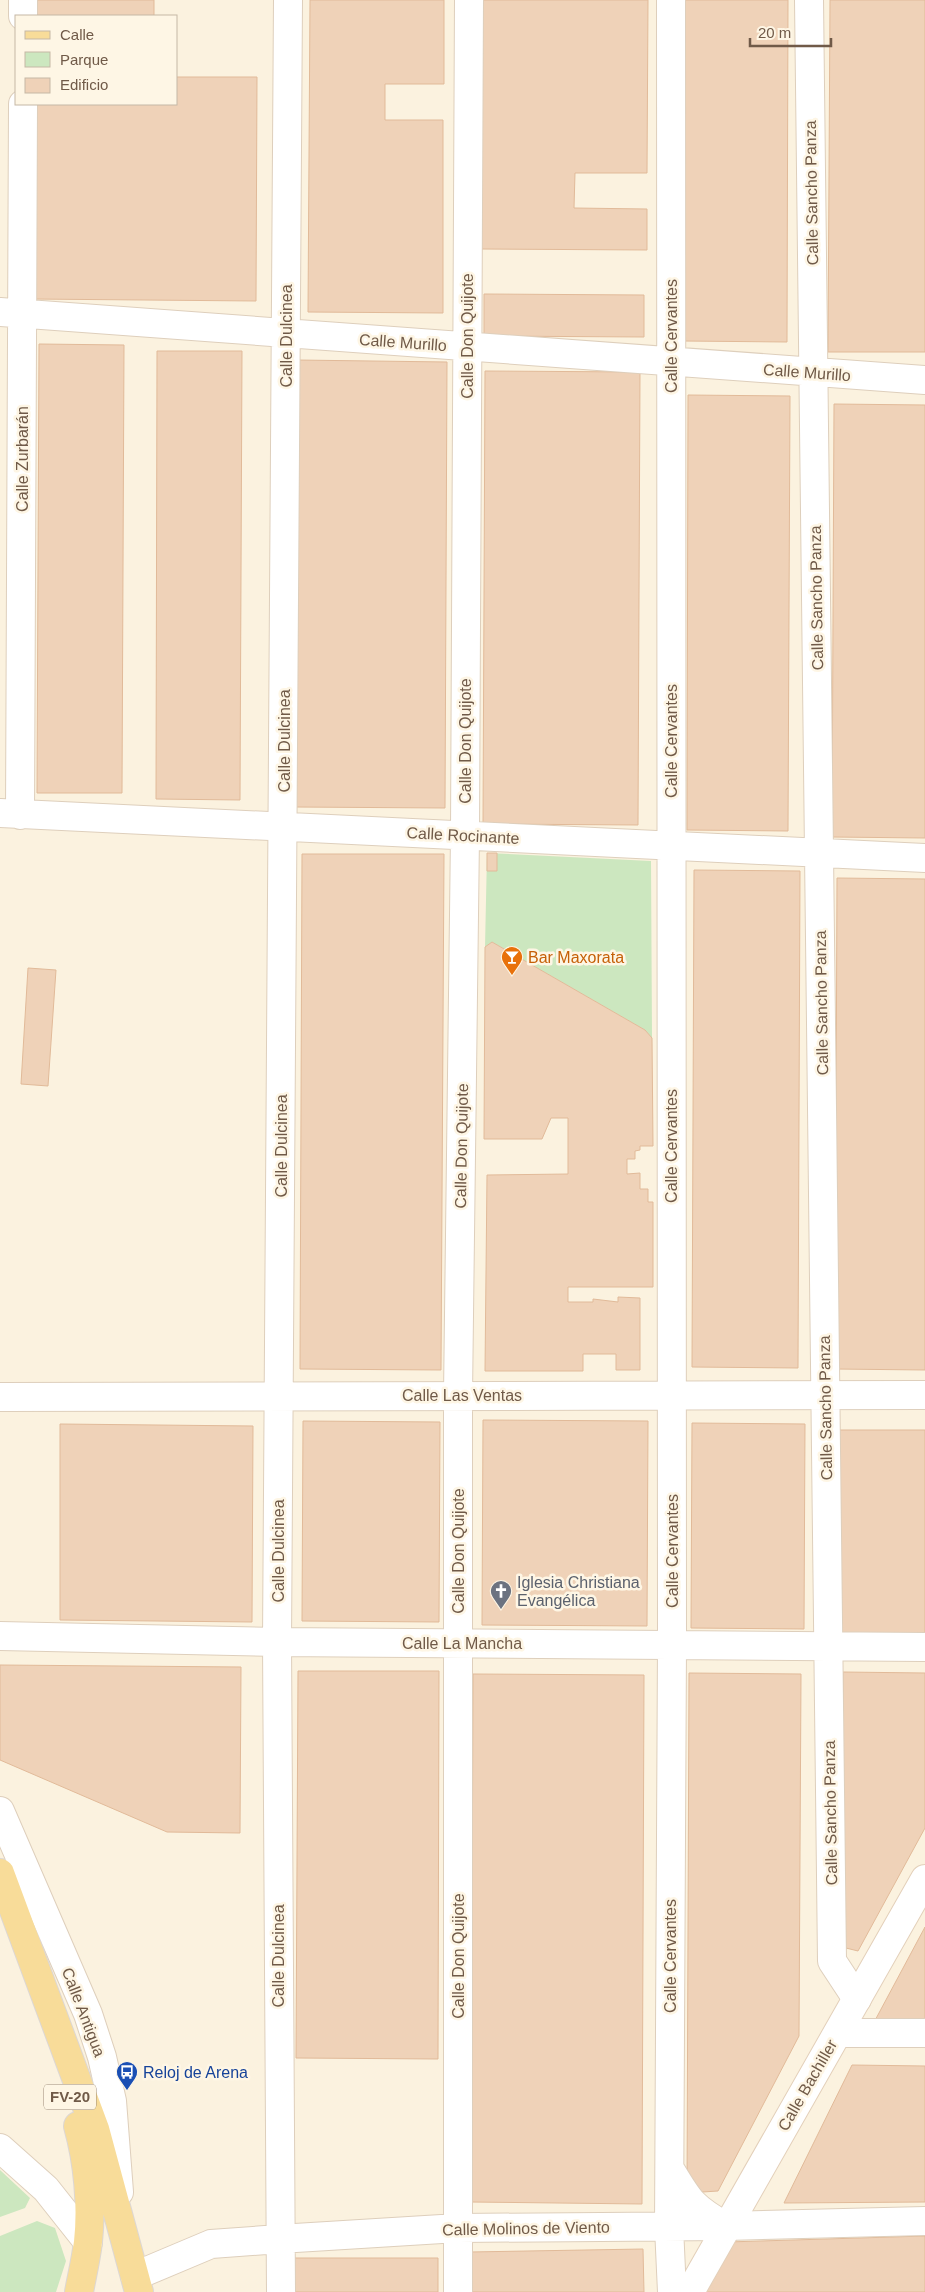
<svg xmlns="http://www.w3.org/2000/svg" width="925" height="2292" font-family="Helvetica,sans-serif">
  <style>
    .green { fill: #cce7bf }
    .building { fill: #efd2b8; stroke: #e1ba99 }
    .lines { fill: none; stroke-linecap: round; stroke-linejoin: round }
    .street-casing { stroke: #decfbc; stroke-width: 30 }
    .secondary-casing { stroke: #e3d0ba; stroke-width: 30 }
    .primary-casing { stroke: #ddd7d3; stroke-width: 30 }
    .street { stroke: #fff; stroke-width: 28 }
    .secondary { stroke: #fff; stroke-width: 28 }
    .primary { stroke: #f8dc99; stroke-width: 28 }
    .labels { text-anchor: middle; stroke-width: 5; stroke-linejoin: round; paint-order: stroke }
    .shield { fill: #fef6e5; stroke: #9b8977; stroke-width: 1 }
    .shield-label { font-size: 15px; font-weight: bold; fill: #705a48 }
    .street-label { font-size: 16px; fill: #705a48; stroke: #fef6e5 }
    .food-label { font-size: 16px; fill: #c56008; stroke: #fef6e5; text-anchor: start }
    .worship-label { font-size: 16px; fill: #5b616d; stroke: #fef6e5; text-anchor: start }
    .transit-label { font-size: 16px; fill: #164399; stroke: #fef6e5; text-anchor: start }
  </style>
  <rect width="100%" height="100%" fill="#fbf2df"/>
  <path class="green" d="M 487,853 L 651,861 L 652,1038 L 645,1030 L 492,942 L 485,947 Z
    M 0,2170 L 30,2198 L 25,2208 L 0,2217 Z
    M 37,2221 L 55,2228 L 66,2261 L 56,2292 L 0,2292 L 0,2236 Z"/>
  <path class="building" d="M 32,0 L 154,0 L 154,16 L 32,16 Z
    M 310,0 L 444,0 L 444,84 L 385,84 L 385,120 L 443,120 L 443,313 L 308,312 Z
    M 482,0 L 648,0 L 647,173 L 575,173 L 574,208 L 647,209 L 647,250 L 481,249 Z
    M 685,0 L 788,0 L 787,342 L 683,341 Z
    M 830,0 L 925,0 L 925,352 L 828,352 Z
    M 176,77 L 257,77 L 256,301 L 31,299 L 32,104 L 176,104 Z
    M 484,294 L 644,295 L 644,337 L 484,336 Z
    M 39,344 L 124,345 L 122,793 L 37,793 Z
    M 157,351 L 242,351 L 240,800 L 156,799 Z
    M 297,360 L 447,362 L 445,808 L 295,807 Z
    M 485,371 L 640,372 L 638,825 L 483,824 Z
    M 688,395 L 790,396 L 788,831 L 687,830 Z
    M 834,404 L 925,405 L 925,838 L 832,837 Z
    M 487,853 L 497,853 L 497,871 L 487,871 Z
    M 302,854 L 444,854 L 441,1370 L 300,1369 Z
    M 694,870 L 800,871 L 798,1368 L 692,1367 Z
    M 837,878 L 925,879 L 925,1370 L 835,1369 Z
    M 492,942 L 645,1030 L 652,1038 L 653,1146 L 640,1146 L 640,1150 L 635,1151 L 635,1159 L 627,1159 L 627,1174 L 640,1173 L 640,1189 L 648,1189 L 648,1202 L 653,1202 L 653,1287 L 568,1287 L 568,1302 L 593,1302 L 593,1299 L 618,1302 L 618,1297 L 640,1298 L 640,1370 L 616,1370 L 616,1354 L 583,1354 L 583,1371 L 485,1371 L 487,1175 L 568,1174 L 568,1118 L 551,1118 L 542,1139 L 484,1139 L 485,947 Z
    M 28,968 L 56,970 L 48,1086 L 21,1084 Z
    M 483,1420 L 648,1421 L 647,1626 L 482,1625 Z
    M 303,1421 L 440,1422 L 439,1622 L 302,1621 Z
    M 692,1423 L 805,1424 L 804,1629 L 691,1628 Z
    M 60,1424 L 253,1426 L 252,1622 L 60,1620 Z
    M 839,1430 L 925,1430 L 925,1635 L 839,1635 Z
    M 0,1665 L 241,1667 L 240,1833 L 167,1832 L 0,1760 Z
    M 298,1671 L 439,1671 L 438,2059 L 296,2058 Z
    M 843,1672 L 925,1673 L 925,1828 L 858,1951 L 842,1947 Z
    M 689,1673 L 801,1674 L 799,2036 L 718,2191 L 687,2193 Z
    M 473,1674 L 644,1675 L 642,2204 L 471,2202 Z
    M 925,1927 L 925,2024 L 872,2026 Z
    M 852,2065 L 925,2066 L 925,2202 L 784,2203 Z
    M 925,2236 L 925,2292 L 696,2292 L 727,2242 Z
    M 643,2249 L 644,2292 L 471,2292 L 470,2252 Z
    M 292,2258 L 438,2258 L 438,2292 L 295,2292 Z"/>
  <g class="lines">
    <g class="street-casing">
      <path id="street" d="M 671,0 L 672,1644 L 669,2227 L 672,2292
        M 809,0 L 832,1961 L 857,1999
        M 23,16 L 23,0
        M 0,312 L 925,380
        M 0,813 L 925,858
        M 20,815 L 23,104
        M 0,1397 L 925,1395
        M 0,1636 L 277,1642 L 925,1647
        M 0,1811 L 88,2014 L 102,2057 L 112,2101 L 119,2192
        M 838,2033 L 925,2033
        M 0,2148 L 46,2189 L 88,2242
        M 670,2169 C 689,2201 692,2207 725,2226
        M 135,2276 L 211,2244 L 279,2239 L 458,2228 L 725,2226 L 925,2221
        M 281,2292 L 277,1642 L 288,0
        M 458,2292 L 458,1395 L 465,835 L 469,0"/>
    </g>
    <g class="secondary-casing">
      <path id="secondary" d="M 690,2292 L 925,1879"/>
    </g>
    <g class="primary-casing">
      <path id="primary" d="M 0,1873 L 95,2129 L 139,2292
        M 78,2126 C 88,2162 92,2205 88,2242 C 86,2259 82,2276 79,2292"/>
    </g>
    <use href="#street" class="street"/>
    <use href="#secondary" class="secondary"/>
    <use href="#primary" class="primary"/>
  </g>
  <defs>
    <g id="bar-pin" transform="scale(1.125)"><path d="M0 17L-7.5 6A9.5 9.5 0 1 1 7.5 6Z" fill="#e8710a" stroke="#fef6e5"/><path d="M-6-5H6L.8 .8V4.5H3.5V6h-7V4.5H-.8V.8Z" fill="#fff"/></g>
    <g id="church-pin" transform="scale(1.125)"><path d="M0 17L-7.5 6A9.5 9.5 0 1 1 7.5 6Z" fill="#6b7280" stroke="#fef6e5"/><path d="M-1.2-6h2.4v3.5h3.3v2.4h-3.3V6h-2.4V-.1h-3.3v-2.4h3.3Z" fill="#fff"/></g>
    <g id="bus-pin" transform="scale(1.125)"><path d="M0 17L-7.5 6A9.5 9.5 0 1 1 7.5 6Z" fill="#1a4fb4" stroke="#fef6e5"/><path d="M-5-6H5V4H4V6H2V4H-2V6H-4V4H-5ZM-3.5-4V0h7V-4ZM-3.5 1.2v1.5H-2V1.2ZM2 1.2v1.5H3.5V1.2Z" fill="#fff"/></g>
  </defs>
  <g fill-rule="evenodd">
    <use href="#bar-pin" x="512" y="957"/>
    <use href="#church-pin" x="501" y="1591"/>
    <use href="#bus-pin" x="127" y="2072"/>
  </g>
  <g class="labels">
    <rect class="shield" x="44" y="2084.5" width="52" height="25" rx="4"/>
    <g class="shield-label">
      <text x="70" y="2102">FV-20</text>
    </g>
    <g class="street-label">
      <text transform="translate(811 193) rotate(-91)" y="6">Calle Sancho Panza</text>
      <text transform="translate(286 336) rotate(-90)" y="6">Calle Dulcinea</text>
      <text transform="translate(467 336) rotate(-90)" y="6">Calle Don Quijote</text>
      <text transform="translate(671 336) rotate(-90)" y="6">Calle Cervantes</text>
      <text transform="translate(403 342) rotate(4)" y="6">Calle Murillo</text>
      <text transform="translate(807 372) rotate(4)" y="6">Calle Murillo</text>
      <text transform="translate(22 459) rotate(-90)" y="6">Calle Zurbarán</text>
      <text transform="translate(816 598) rotate(-91)" y="6">Calle Sancho Panza</text>
      <text transform="translate(284 741) rotate(-90)" y="6">Calle Dulcinea</text>
      <text transform="translate(465 741) rotate(-90)" y="6">Calle Don Quijote</text>
      <text transform="translate(671 741) rotate(-90)" y="6">Calle Cervantes</text>
      <text transform="translate(463 835) rotate(3)" y="6">Calle Rocinante</text>
      <text transform="translate(821 1003) rotate(-91)" y="6">Calle Sancho Panza</text>
      <text transform="translate(281 1146) rotate(-90)" y="6">Calle Dulcinea</text>
      <text transform="translate(461 1146) rotate(-89)" y="6">Calle Don Quijote</text>
      <text transform="translate(671 1146) rotate(-90)" y="6">Calle Cervantes</text>
      <text x="462" y="1401">Calle Las Ventas</text>
      <text transform="translate(825 1408) rotate(-91)" y="6">Calle Sancho Panza</text>
      <text transform="translate(278 1551) rotate(-90)" y="6">Calle Dulcinea</text>
      <text transform="translate(458 1551) rotate(-90)" y="6">Calle Don Quijote</text>
      <text transform="translate(672 1551) rotate(-90)" y="6">Calle Cervantes</text>
      <text x="462" y="1649">Calle La Mancha</text>
      <text transform="translate(830 1813) rotate(-91)" y="6">Calle Sancho Panza</text>
      <text transform="translate(278 1956) rotate(-90)" y="6">Calle Dulcinea</text>
      <text transform="translate(458 1956) rotate(-90)" y="6">Calle Don Quijote</text>
      <text transform="translate(670 1956) rotate(-90)" y="6">Calle Cervantes</text>
      <text transform="translate(84 2012) rotate(69)" y="6">Calle Antigua</text>
      <text transform="translate(807 2085) rotate(-60)" y="6">Calle Bachiller</text>
      <text transform="translate(526 2228) rotate(-1)" y="6">Calle Molinos de Viento</text>
    </g>
    <g class="food-label">
      <text x="528" y="963">Bar Maxorata</text>
    </g>
    <g class="worship-label">
      <text x="517" y="1588">Iglesia Christiana<tspan x="517" dy="18">Evangélica</tspan></text>
    </g>
    <g class="transit-label">
      <text x="143" y="2078">Reloj de Arena</text>
    </g>
  </g>
  <rect x="15" y="15" width="162" height="90" fill="#fef6e5" stroke="#c5b8a6"/>
  <rect x="25" y="31" width="25" height="8" fill="#f8dc99" stroke="#c5b8a6"/>
  <text x="60" y="40" font-size="15" fill="#705a48">Calle</text>
  <rect x="25" y="52" width="25" height="15" fill="#cce7bf" stroke="#c5b8a6"/>
  <text x="60" y="65" font-size="15" fill="#705a48">Parque</text>
  <rect x="25" y="78" width="25" height="15" fill="#efd2b8" stroke="#c5b8a6"/>
  <text x="60" y="90" font-size="15" fill="#705a48">Edificio</text>
  <path d="M750 38v8h81v-8" fill="none" stroke="#705a48" stroke-width="2.5"/>
  <text x="758" y="38" font-size="15" fill="#705a48" stroke="#fef6e5" stroke-width="4" paint-order="stroke">20 m</text>
</svg>
